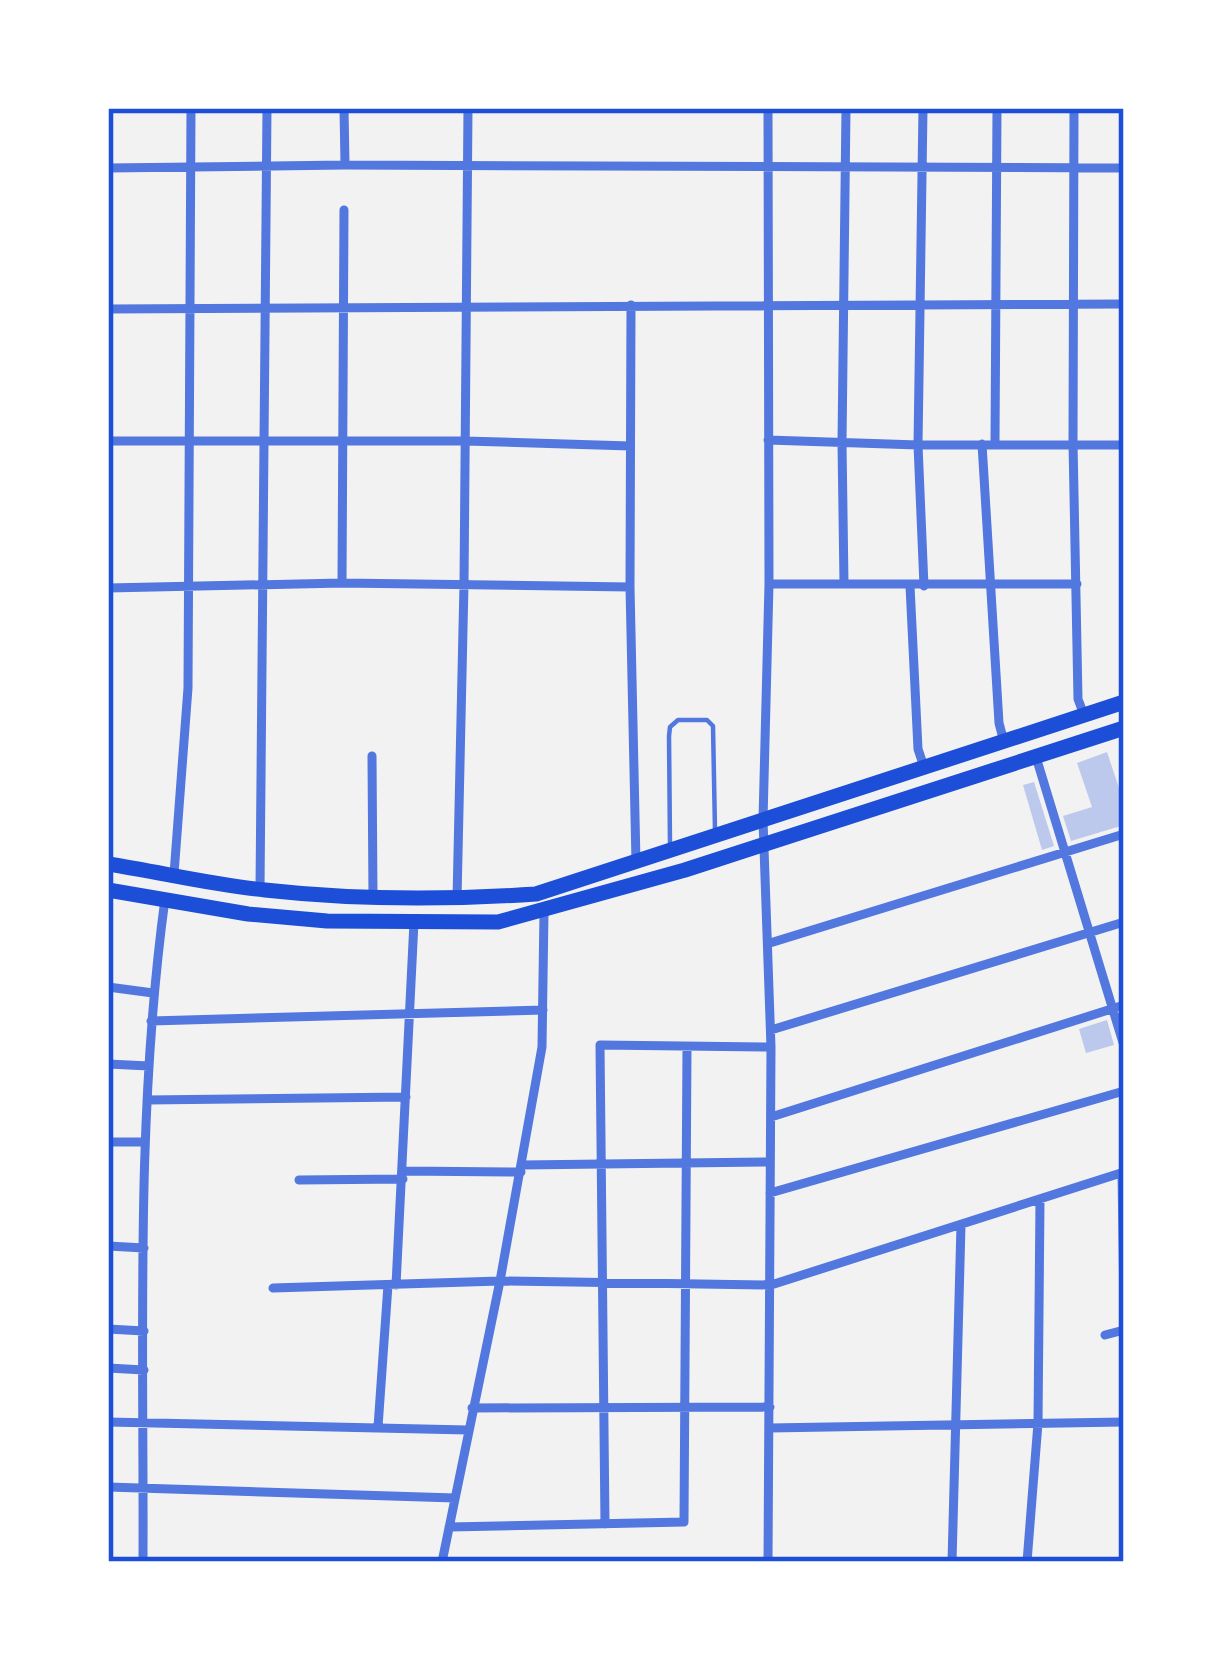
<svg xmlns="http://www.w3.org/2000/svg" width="1232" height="1670" font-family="Spectral,serif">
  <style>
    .building { fill: #bdc9ec }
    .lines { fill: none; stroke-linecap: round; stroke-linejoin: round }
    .service { stroke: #5277de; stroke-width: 4.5 }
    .minor { stroke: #5277de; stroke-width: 9 }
    .primary { stroke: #1d4ed8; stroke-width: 15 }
    .neatline { fill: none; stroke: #1d4ed8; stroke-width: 4.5 }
  </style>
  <rect width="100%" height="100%" fill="#f2f2f2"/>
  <path class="building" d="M 1107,752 L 1124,803 L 1124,825 L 1071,841 L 1063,816 L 1092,807 L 1077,763 Z
    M 1034,782 L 1054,846 L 1042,850 L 1023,785 Z
    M 1107,1020 L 1114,1045 L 1086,1053 L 1079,1029 Z"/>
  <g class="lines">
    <path class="service" d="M 670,845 L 669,736 L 670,727 L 678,720 L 707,720 L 713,726 L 715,830"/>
    <path class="minor" d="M 344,108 L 345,165
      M 923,108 L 918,445 L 924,586
      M 1074,108 L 1073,443 L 1078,699 L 1084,715
      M 108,168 L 345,165 L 1124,168
      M 631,305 L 630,587 L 636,862
      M 108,309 L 1124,304
      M 768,440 L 918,445 L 1124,445
      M 108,441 L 465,441 L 630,446
      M 995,443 L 997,108
      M 982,444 L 999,723 L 1004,742
      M 342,583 L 344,210
      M 844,583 L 842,443 L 846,108
      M 769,584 L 1077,584
      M 910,586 L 918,749 L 924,767
      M 108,588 L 342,583 L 630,587
      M 372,756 L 373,897
      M 1036,757 L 1124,1046
      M 174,874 L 188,688 L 191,108
      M 260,890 L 267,108
      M 457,899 L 464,584 L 468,108
      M 770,943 L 1124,834
      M 108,987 L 153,993
      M 151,1021 L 543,1010
      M 771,1030 L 1124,922
      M 108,1064 L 149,1066
      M 147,1100 L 406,1097
      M 771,1117 L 1124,1005
      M 108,1142 L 144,1142
      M 522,1165 L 770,1162
      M 403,1171 L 521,1172
      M 1122,1173 L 1124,1308
      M 299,1180 L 403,1179
      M 770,1193 L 1124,1091
      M 108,1246 L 144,1248
      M 396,1285 L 414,922
      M 273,1288 L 500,1281 L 771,1285 L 1124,1172
      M 108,1329 L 144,1331
      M 1105,1335 L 1124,1330
      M 108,1368 L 144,1370
      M 472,1408 L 770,1407
      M 108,1422 L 468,1430
      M 378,1427 L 388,1285
      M 770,1428 L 1124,1422
      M 108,1487 L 455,1498
      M 605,1524 L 600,1045 L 771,1047
      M 449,1527 L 684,1522 L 687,1048
      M 143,1562 C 144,1341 135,1119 165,899
      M 442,1562 L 500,1281 L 542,1047 L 544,912
      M 768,1562 L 771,1047 L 763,820 L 769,584 L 768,108
      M 952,1562 L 961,1225
      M 1027,1562 L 1038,1423 L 1040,1200"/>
    <path class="primary" d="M 108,864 C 160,872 213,885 265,890 C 355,900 446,900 536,894 L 1124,702
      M 108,890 L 248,914 L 327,921 L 498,922 L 685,870 L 1124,728"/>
  </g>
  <rect width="1232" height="1670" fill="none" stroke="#ffffff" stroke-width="222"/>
  <rect x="111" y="111" width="1010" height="1448" class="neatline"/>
</svg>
